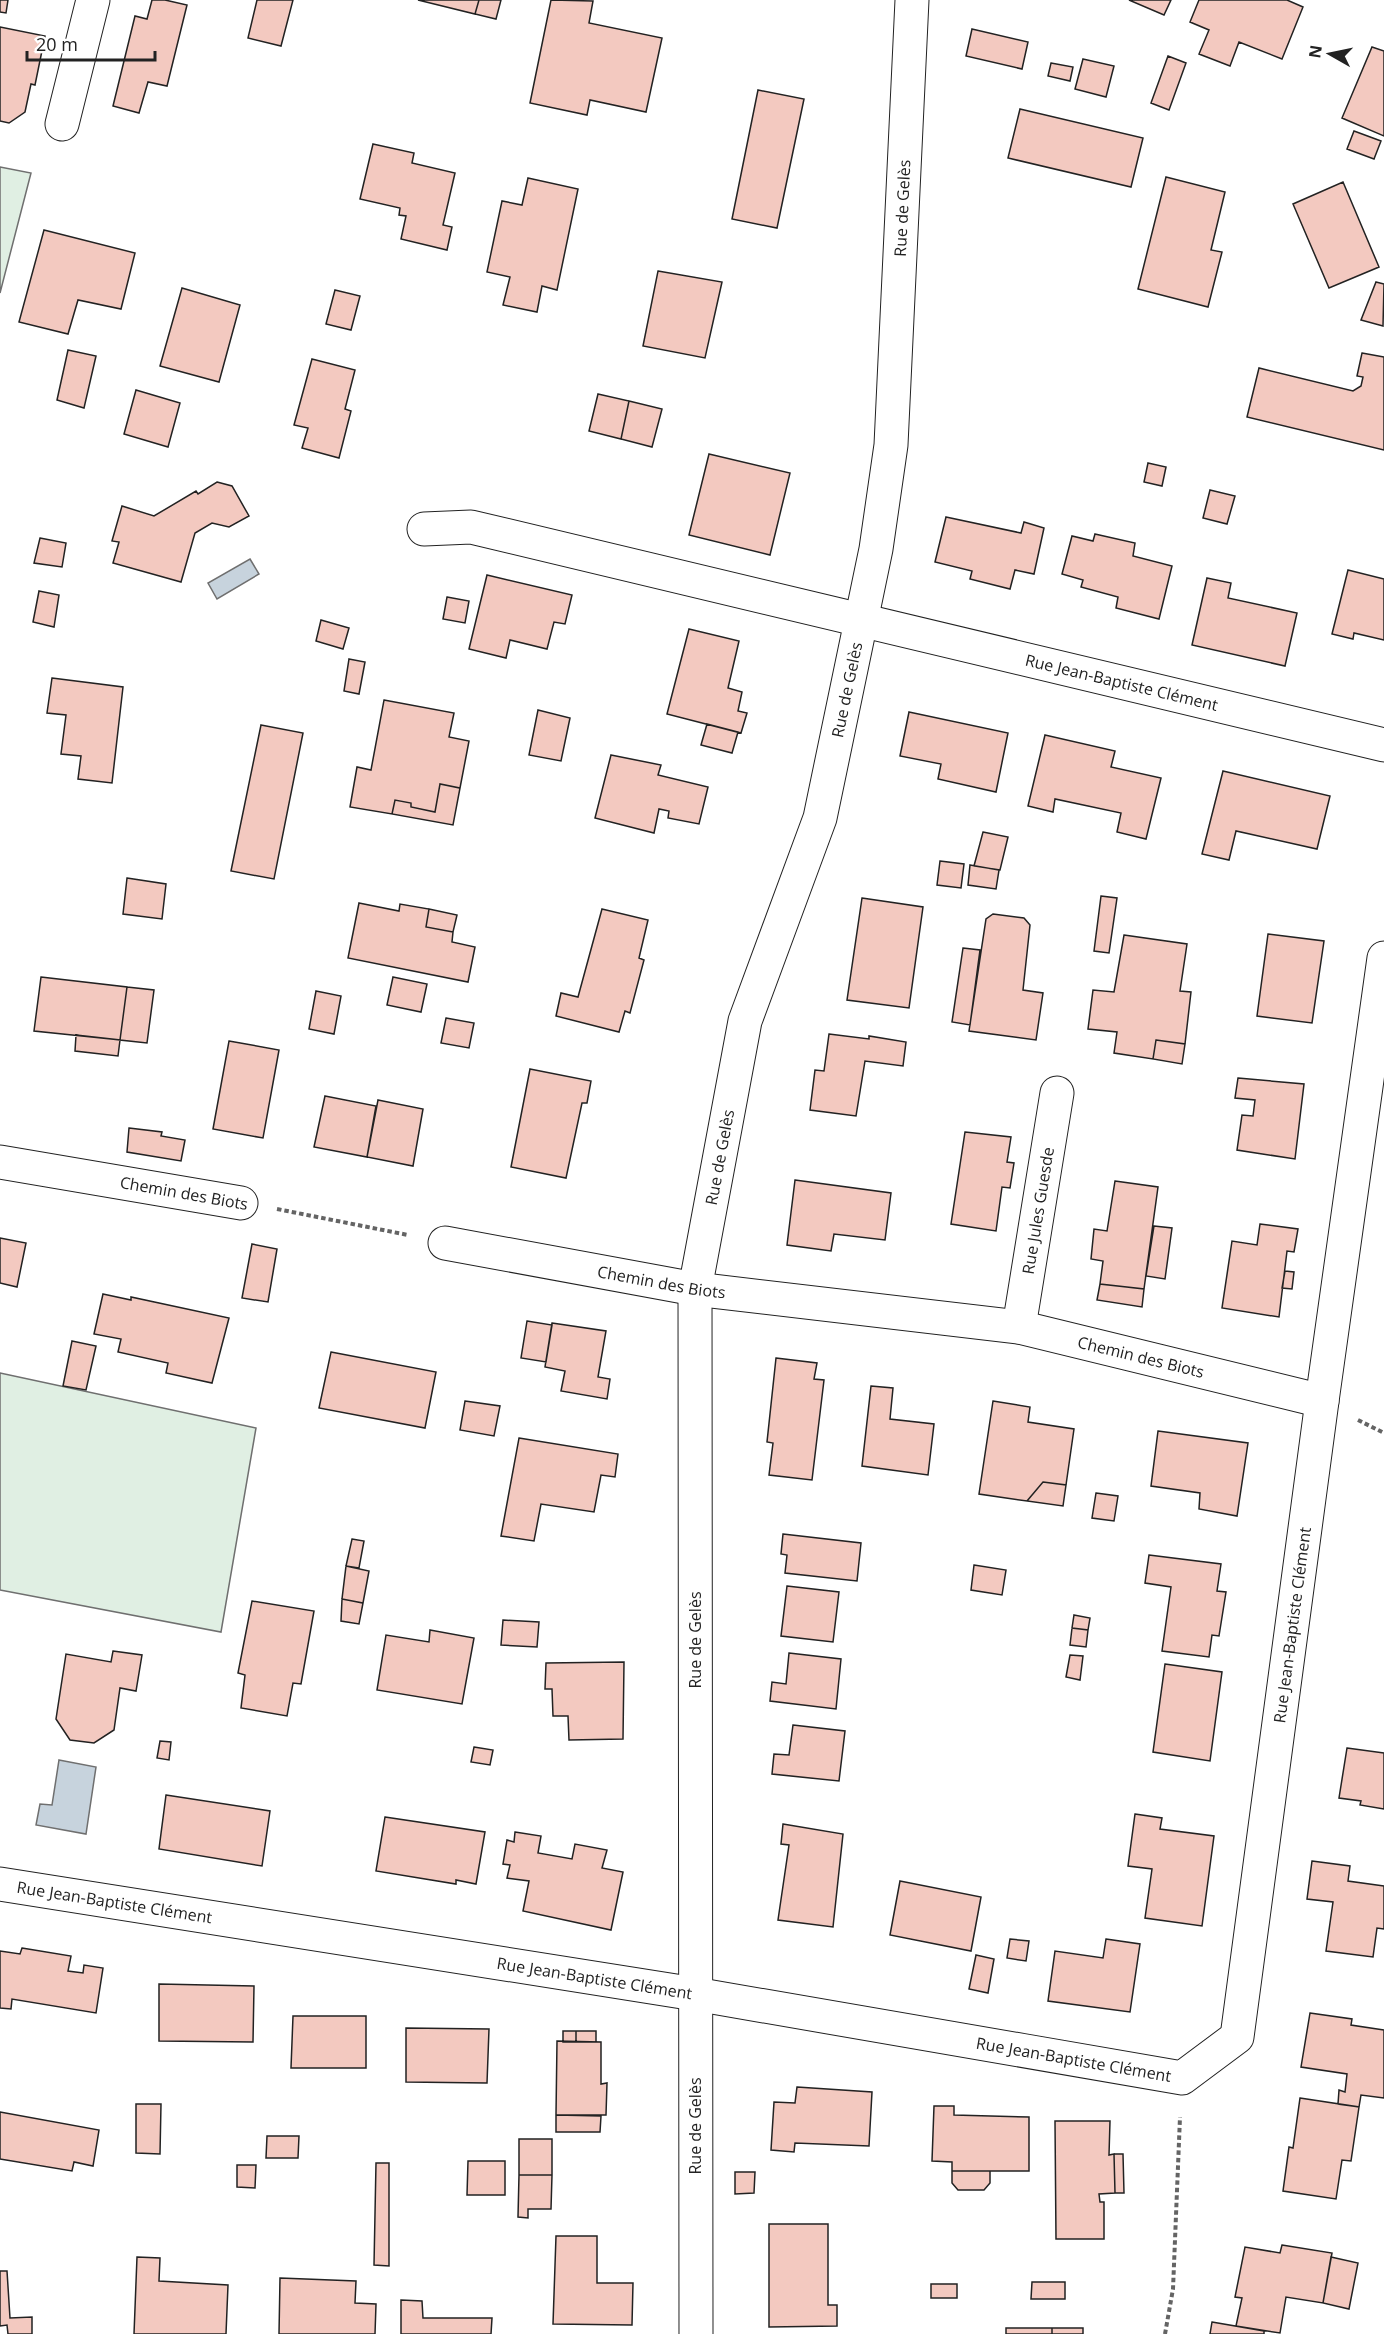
<svg xmlns="http://www.w3.org/2000/svg" width="1384" height="2334" font-family="'Open Sans',sans-serif">
  <style>
    .green { fill: #e0efe3; stroke: #6f6f6f; stroke-width: 1.5 }
    .water { fill: #c7d3dd; stroke: #6f6f6f; stroke-width: 1.5 }
    .building { fill: #f3c9c0; stroke: #222; stroke-width: 1.5 }
    .lines { fill: none; stroke-linecap: round; stroke-linejoin: round }
    .minor-casing { stroke: #222; stroke-width: 35 }
    .path { stroke: #646464; stroke-width: 4; stroke-dasharray: 4.5 3; stroke-linecap: butt }
    .minor { stroke: #fff; stroke-width: 33 }
    .labels { text-anchor: middle; stroke-width: 4.5; stroke-linejoin: round; paint-order: stroke }
    .street-label { font-size: 16px; fill: #222; stroke: #fff }
  </style>
  <rect width="100%" height="100%" fill="#fff"/>
  <path class="green" d="M 0,167 L 31,173 L 0,293 Z
    M 0,1373 L 256,1428 L 221,1632 L 0,1590 Z"/>
  <path class="water" d="M 250,559 L 259,574 L 217,599 L 208,583 Z
    M 59,1760 L 96,1767 L 86,1834 L 36,1825 L 40,1804 L 52,1805 Z"/>
  <path class="building" d="M 0,0 L 8,0 L 6,13 L 0,12 Z
    M 152,0 L 165,0 L 187,5 L 167,86 L 148,82 L 139,113 L 113,106 L 135,16 L 147,19 Z
    M 257,0 L 293,0 L 281,46 L 248,38 Z
    M 418,0 L 479,0 L 475,14 Z
    M 479,0 L 501,0 L 496,19 L 475,14 Z
    M 551,0 L 593,1 L 589,23 L 662,38 L 646,112 L 590,100 L 587,115 L 530,103 Z
    M 1129,0 L 1171,0 L 1164,15 Z
    M 1199,0 L 1287,0 L 1303,7 L 1282,59 L 1239,42 L 1230,66 L 1199,54 L 1209,30 L 1190,22 Z
    M 0,27 L 45,36 L 35,85 L 31,84 L 25,112 L 9,123 L 0,121 Z
    M 972,29 L 1028,42 L 1022,69 L 966,56 Z
    M 1372,47 L 1384,51 L 1384,136 L 1342,118 Z
    M 1168,56 L 1186,63 L 1169,110 L 1151,103 Z
    M 1083,59 L 1114,66 L 1106,97 L 1075,89 Z
    M 1051,63 L 1073,67 L 1070,81 L 1048,76 Z
    M 758,90 L 804,99 L 777,228 L 732,219 Z
    M 1020,109 L 1143,138 L 1131,187 L 1008,158 Z
    M 1354,131 L 1381,141 L 1374,159 L 1347,149 Z
    M 373,144 L 414,153 L 412,163 L 455,173 L 443,225 L 452,227 L 447,250 L 401,239 L 406,216 L 399,215 L 400,208 L 360,199 Z
    M 1166,177 L 1225,192 L 1211,250 L 1222,252 L 1208,307 L 1138,289 Z
    M 528,178 L 578,189 L 557,290 L 542,286 L 537,312 L 503,305 L 510,277 L 487,272 L 502,201 L 522,205 Z
    M 1343,182 L 1379,267 L 1329,288 L 1293,204 Z
    M 44,230 L 135,253 L 121,309 L 78,300 L 68,334 L 19,322 Z
    M 658,271 L 722,282 L 705,358 L 643,346 Z
    M 1376,282 L 1384,284 L 1383,326 L 1361,320 Z
    M 182,288 L 240,305 L 219,382 L 160,366 Z
    M 335,290 L 360,296 L 351,330 L 326,324 Z
    M 68,350 L 96,356 L 84,408 L 57,400 Z
    M 1362,353 L 1384,357 L 1384,450 L 1247,417 L 1259,368 L 1353,391 L 1361,386 L 1363,377 L 1357,376 Z
    M 312,359 L 355,370 L 345,409 L 351,411 L 339,458 L 302,448 L 308,428 L 294,425 Z
    M 136,390 L 180,403 L 168,447 L 124,434 Z
    M 598,394 L 629,401 L 621,439 L 589,431 Z
    M 629,401 L 662,409 L 652,447 L 621,439 Z
    M 709,454 L 790,473 L 770,555 L 689,535 Z
    M 1148,463 L 1166,467 L 1162,486 L 1144,482 Z
    M 217,482 L 232,486 L 249,516 L 229,527 L 212,523 L 195,533 L 181,582 L 113,563 L 119,542 L 112,541 L 122,506 L 154,516 L 196,491 L 198,494 Z
    M 1210,490 L 1235,496 L 1227,524 L 1203,518 Z
    M 946,517 L 1021,533 L 1024,522 L 1044,528 L 1034,574 L 1015,570 L 1010,589 L 970,579 L 972,571 L 935,562 Z
    M 1095,534 L 1135,543 L 1133,556 L 1172,566 L 1159,619 L 1116,608 L 1118,597 L 1081,587 L 1083,580 L 1062,574 L 1072,536 L 1093,541 Z
    M 40,538 L 66,543 L 62,567 L 34,563 Z
    M 1348,570 L 1384,579 L 1384,640 L 1354,633 L 1353,639 L 1332,634 Z
    M 487,575 L 572,595 L 565,624 L 554,622 L 547,649 L 510,640 L 506,658 L 469,649 Z
    M 1207,578 L 1231,583 L 1228,598 L 1297,613 L 1285,666 L 1192,645 Z
    M 39,591 L 59,595 L 54,627 L 33,622 Z
    M 447,597 L 469,601 L 465,623 L 443,619 Z
    M 321,620 L 349,628 L 343,649 L 316,641 Z
    M 689,629 L 739,641 L 728,688 L 742,692 L 738,711 L 747,713 L 741,733 L 667,714 Z
    M 349,659 L 365,662 L 359,694 L 344,691 Z
    M 52,678 L 123,687 L 112,783 L 78,779 L 81,756 L 61,754 L 66,715 L 47,713 Z
    M 384,700 L 454,713 L 449,737 L 469,741 L 460,788 L 440,784 L 435,812 L 411,807 L 411,803 L 395,800 L 392,814 L 350,807 L 357,767 L 371,770 Z
    M 538,710 L 570,718 L 561,761 L 529,755 Z
    M 909,712 L 1008,733 L 996,792 L 938,779 L 941,764 L 900,756 Z
    M 707,724 L 738,732 L 732,753 L 701,745 Z
    M 261,725 L 303,733 L 274,879 L 231,871 Z
    M 1045,735 L 1115,751 L 1111,767 L 1161,778 L 1146,839 L 1117,832 L 1121,813 L 1055,799 L 1053,812 L 1028,806 Z
    M 611,755 L 661,765 L 658,775 L 708,787 L 699,824 L 668,818 L 669,811 L 659,809 L 654,833 L 595,818 Z
    M 1223,771 L 1330,796 L 1317,849 L 1236,831 L 1229,860 L 1202,854 Z
    M 440,784 L 460,788 L 453,825 L 392,814 L 395,800 L 411,803 L 411,807 L 435,812 Z
    M 983,832 L 1008,837 L 1000,870 L 974,866 Z
    M 940,861 L 964,864 L 961,888 L 937,885 Z
    M 970,865 L 999,870 L 996,889 L 968,885 Z
    M 127,878 L 166,884 L 162,919 L 123,914 Z
    M 1101,896 L 1117,898 L 1109,953 L 1094,951 Z
    M 862,898 L 923,907 L 909,1008 L 847,1000 Z
    M 359,903 L 399,911 L 400,904 L 429,909 L 426,927 L 453,932 L 452,942 L 475,947 L 468,982 L 348,958 Z
    M 429,909 L 457,915 L 453,932 L 426,927 Z
    M 602,909 L 648,920 L 639,958 L 644,960 L 630,1013 L 625,1011 L 619,1032 L 556,1016 L 561,993 L 578,997 Z
    M 993,914 L 1024,918 L 1030,925 L 1023,990 L 1043,993 L 1036,1040 L 969,1031 L 986,919 Z
    M 1268,934 L 1324,941 L 1312,1023 L 1257,1016 Z
    M 1124,935 L 1187,944 L 1180,991 L 1191,992 L 1185,1044 L 1156,1040 L 1153,1059 L 1114,1053 L 1117,1032 L 1088,1029 L 1093,990 L 1114,992 Z
    M 963,948 L 980,950 L 970,1025 L 952,1022 Z
    M 41,977 L 127,987 L 120,1040 L 34,1031 Z
    M 393,977 L 427,984 L 421,1012 L 387,1005 Z
    M 127,987 L 154,990 L 147,1043 L 120,1040 Z
    M 316,991 L 341,996 L 334,1034 L 309,1029 Z
    M 446,1018 L 474,1023 L 469,1048 L 441,1043 Z
    M 829,1034 L 869,1039 L 869,1036 L 906,1042 L 903,1066 L 865,1061 L 856,1116 L 810,1110 L 815,1070 L 824,1071 Z
    M 76,1035 L 120,1040 L 118,1056 L 75,1051 Z
    M 1156,1040 L 1185,1044 L 1182,1064 L 1153,1059 Z
    M 229,1041 L 279,1050 L 263,1138 L 213,1129 Z
    M 530,1069 L 591,1081 L 587,1103 L 582,1103 L 566,1178 L 511,1167 Z
    M 1238,1078 L 1304,1084 L 1295,1159 L 1237,1150 L 1242,1115 L 1253,1116 L 1255,1100 L 1235,1098 Z
    M 325,1096 L 376,1106 L 367,1157 L 314,1147 Z
    M 378,1100 L 423,1109 L 413,1166 L 367,1157 Z
    M 129,1128 L 162,1132 L 161,1136 L 185,1140 L 181,1161 L 127,1152 Z
    M 965,1132 L 1011,1137 L 1007,1162 L 1014,1163 L 1010,1188 L 1002,1187 L 996,1231 L 951,1224 Z
    M 795,1180 L 891,1193 L 885,1240 L 834,1234 L 831,1251 L 787,1245 Z
    M 1115,1181 L 1158,1187 L 1144,1289 L 1100,1284 L 1103,1261 L 1091,1259 L 1094,1229 L 1107,1231 Z
    M 1260,1224 L 1298,1229 L 1294,1252 L 1287,1251 L 1279,1317 L 1222,1308 L 1232,1241 L 1257,1245 Z
    M 1154,1226 L 1172,1228 L 1165,1279 L 1146,1276 Z
    M 0,1238 L 26,1243 L 17,1287 L 0,1283 Z
    M 252,1244 L 277,1249 L 268,1302 L 242,1298 Z
    M 1285,1271 L 1294,1272 L 1292,1289 L 1282,1288 Z
    M 1100,1284 L 1144,1289 L 1142,1307 L 1097,1300 Z
    M 103,1294 L 131,1300 L 131,1297 L 229,1318 L 212,1383 L 166,1373 L 168,1363 L 118,1352 L 121,1339 L 94,1334 Z
    M 527,1321 L 552,1325 L 546,1362 L 521,1358 Z
    M 552,1323 L 606,1331 L 598,1377 L 610,1379 L 607,1399 L 561,1391 L 565,1371 L 545,1367 Z
    M 72,1341 L 96,1346 L 86,1390 L 63,1386 Z
    M 331,1352 L 436,1372 L 425,1428 L 319,1408 Z
    M 776,1358 L 817,1363 L 814,1379 L 824,1380 L 812,1480 L 769,1475 L 773,1443 L 767,1442 Z
    M 871,1386 L 893,1388 L 890,1419 L 934,1424 L 928,1475 L 862,1466 Z
    M 465,1401 L 500,1406 L 494,1436 L 460,1430 Z
    M 993,1401 L 1030,1407 L 1028,1422 L 1074,1429 L 1066,1485 L 1043,1482 L 1027,1501 L 979,1494 Z
    M 1158,1431 L 1248,1443 L 1237,1516 L 1199,1509 L 1200,1493 L 1151,1486 Z
    M 519,1438 L 618,1454 L 615,1477 L 601,1475 L 594,1512 L 541,1504 L 534,1541 L 501,1536 Z
    M 1043,1482 L 1066,1485 L 1063,1506 L 1027,1501 Z
    M 1096,1493 L 1118,1496 L 1114,1521 L 1092,1518 Z
    M 783,1534 L 861,1543 L 857,1581 L 785,1573 L 787,1555 L 781,1554 Z
    M 352,1539 L 364,1541 L 359,1568 L 346,1566 Z
    M 1149,1555 L 1221,1564 L 1217,1591 L 1226,1592 L 1219,1636 L 1212,1635 L 1209,1657 L 1162,1651 L 1171,1587 L 1145,1583 Z
    M 974,1565 L 1006,1570 L 1002,1595 L 971,1590 Z
    M 346,1566 L 369,1571 L 363,1603 L 342,1599 Z
    M 787,1586 L 839,1592 L 833,1642 L 781,1636 Z
    M 342,1599 L 363,1603 L 359,1624 L 341,1621 Z
    M 252,1601 L 314,1611 L 301,1684 L 293,1683 L 287,1716 L 241,1708 L 245,1675 L 238,1673 Z
    M 1074,1615 L 1090,1618 L 1088,1630 L 1072,1628 Z
    M 503,1620 L 539,1622 L 537,1647 L 501,1645 Z
    M 1072,1628 L 1088,1630 L 1086,1647 L 1070,1645 Z
    M 430,1630 L 474,1638 L 462,1704 L 377,1690 L 386,1635 L 429,1642 Z
    M 113,1651 L 142,1655 L 136,1691 L 120,1688 L 114,1730 L 94,1743 L 70,1740 L 56,1719 L 66,1654 L 111,1662 Z
    M 789,1653 L 841,1659 L 836,1709 L 770,1701 L 772,1682 L 786,1684 Z
    M 1070,1655 L 1083,1656 L 1080,1680 L 1066,1677 Z
    M 624,1662 L 623,1739 L 569,1740 L 568,1716 L 553,1716 L 552,1689 L 545,1689 L 546,1663 Z
    M 1165,1664 L 1222,1672 L 1210,1761 L 1153,1752 Z
    M 793,1725 L 845,1731 L 839,1781 L 772,1774 L 774,1754 L 789,1755 Z
    M 160,1741 L 171,1742 L 169,1760 L 157,1758 Z
    M 474,1747 L 493,1750 L 490,1765 L 471,1762 Z
    M 1347,1748 L 1384,1753 L 1384,1809 L 1360,1805 L 1361,1801 L 1339,1798 Z
    M 166,1795 L 270,1811 L 262,1866 L 159,1849 Z
    M 1135,1814 L 1162,1818 L 1160,1829 L 1214,1836 L 1202,1926 L 1145,1918 L 1152,1869 L 1128,1866 Z
    M 385,1817 L 485,1832 L 476,1884 L 456,1880 L 456,1884 L 376,1871 Z
    M 783,1824 L 843,1834 L 833,1927 L 778,1920 L 789,1845 L 781,1844 Z
    M 515,1832 L 541,1836 L 538,1853 L 572,1859 L 575,1844 L 607,1850 L 602,1868 L 623,1872 L 611,1930 L 523,1911 L 529,1881 L 507,1878 L 510,1865 L 503,1864 L 507,1840 L 514,1842 Z
    M 1312,1861 L 1350,1866 L 1348,1881 L 1384,1886 L 1384,1929 L 1377,1928 L 1373,1957 L 1326,1951 L 1333,1902 L 1307,1899 Z
    M 900,1881 L 981,1897 L 971,1951 L 890,1935 Z
    M 1010,1939 L 1029,1941 L 1026,1961 L 1007,1958 Z
    M 1106,1939 L 1140,1944 L 1130,2012 L 1048,2001 L 1055,1951 L 1103,1958 Z
    M 22,1948 L 71,1956 L 68,1971 L 83,1973 L 84,1965 L 103,1968 L 96,2013 L 12,1999 L 11,2009 L 0,2008 L 0,1951 L 20,1954 Z
    M 976,1955 L 994,1959 L 988,1993 L 969,1989 Z
    M 159,1984 L 254,1986 L 253,2042 L 159,2041 Z
    M 1310,2013 L 1352,2019 L 1351,2025 L 1384,2030 L 1384,2098 L 1361,2095 L 1359,2107 L 1338,2104 L 1339,2090 L 1345,2092 L 1347,2074 L 1301,2067 Z
    M 293,2016 L 366,2016 L 366,2068 L 291,2068 Z
    M 406,2028 L 489,2029 L 487,2083 L 406,2082 Z
    M 563,2031 L 576,2031 L 576,2042 L 563,2042 Z
    M 576,2031 L 596,2031 L 596,2042 L 576,2042 Z
    M 557,2041 L 601,2042 L 601,2084 L 607,2083 L 606,2115 L 556,2115 Z
    M 797,2087 L 872,2092 L 869,2146 L 795,2143 L 794,2152 L 771,2150 L 774,2102 L 795,2103 Z
    M 1300,2098 L 1359,2107 L 1351,2161 L 1342,2160 L 1336,2199 L 1283,2191 L 1289,2147 L 1293,2148 Z
    M 136,2104 L 161,2104 L 160,2154 L 136,2153 Z
    M 934,2106 L 954,2106 L 954,2115 L 1029,2117 L 1029,2171 L 952,2171 L 952,2162 L 932,2161 Z
    M 0,2112 L 99,2130 L 93,2166 L 74,2162 L 72,2171 L 0,2159 Z
    M 556,2115 L 601,2116 L 600,2132 L 556,2132 Z
    M 1055,2121 L 1110,2121 L 1109,2155 L 1114,2154 L 1115,2193 L 1099,2194 L 1100,2202 L 1104,2202 L 1104,2239 L 1056,2239 Z
    M 267,2136 L 299,2136 L 298,2158 L 266,2158 Z
    M 519,2139 L 552,2139 L 552,2175 L 519,2175 Z
    M 1114,2154 L 1123,2154 L 1124,2193 L 1115,2193 Z
    M 468,2161 L 505,2161 L 505,2195 L 467,2195 Z
    M 376,2163 L 389,2163 L 389,2266 L 374,2265 Z
    M 237,2165 L 256,2165 L 255,2188 L 237,2187 Z
    M 952,2171 L 990,2171 L 990,2183 L 984,2190 L 958,2190 L 952,2183 Z
    M 735,2172 L 755,2172 L 754,2193 L 735,2194 Z
    M 519,2175 L 552,2175 L 551,2209 L 528,2209 L 528,2218 L 518,2217 Z
    M 769,2224 L 828,2224 L 828,2305 L 837,2305 L 837,2326 L 769,2327 Z
    M 556,2236 L 597,2236 L 597,2283 L 633,2283 L 632,2325 L 553,2324 Z
    M 1282,2245 L 1332,2253 L 1323,2303 L 1286,2297 L 1280,2333 L 1236,2326 L 1242,2298 L 1235,2297 L 1245,2247 L 1280,2253 Z
    M 137,2257 L 160,2258 L 159,2281 L 228,2285 L 226,2334 L 134,2334 Z
    M 1331,2257 L 1358,2263 L 1349,2309 L 1323,2303 Z
    M 0,2271 L 7,2271 L 10,2318 L 32,2317 L 32,2334 L 8,2334 L 7,2325 L 0,2326 Z
    M 280,2278 L 356,2281 L 355,2303 L 376,2304 L 375,2334 L 279,2334 Z
    M 1032,2282 L 1065,2282 L 1065,2299 L 1031,2299 Z
    M 931,2284 L 957,2284 L 957,2298 L 931,2298 Z
    M 401,2300 L 422,2301 L 423,2318 L 492,2318 L 491,2334 L 401,2334 Z
    M 1212,2322 L 1264,2331 L 1264,2334 L 1210,2334 Z
    M 1006,2328 L 1052,2328 L 1052,2334 L 1006,2334 Z
    M 1052,2328 L 1083,2328 L 1083,2334 L 1052,2334 Z"/>
  <g class="lines">
    <g class="minor-casing">
      <g id="minor">
        <path d="M 62,124 L 93,0"/>
        <path id="s1" d="M 424,529 L 471,527 L 1384,745"/>
        <path d="M 0,1162 L 241,1203"/>
        <path id="s2" d="M 445,1243 L 695,1289 L 1019,1327 L 1322,1401"/>
        <path id="s3" d="M 1019,1327 L 1057,1093"/>
        <path id="s4" d="M 0,1884 L 695,1994 L 1182,2078 L 1237,2037 L 1322,1401 L 1384,958"/>
        <path id="s5" d="M 696,2334 L 695,1289 L 745,1021 L 820,818 L 876,549 L 891,445 L 912,0"/>
      </g>
    </g>
    <path class="path" d="M 277,1209 L 408,1235
      M 1358,1420 L 1384,1433
      M 1165,2334 L 1173,2289 L 1180,2117"/>
    <use href="#minor" class="minor"/>
  </g>
  <g class="labels">
    <g class="street-label">
      <text dy="6" stroke="none"><textPath href="#s5" startOffset="2151">Rue de Gelès</textPath></text>
      <text dy="6" stroke="none"><textPath href="#s1" startOffset="716">Rue Jean-Baptiste Clément</textPath></text>
      <text dy="6" stroke="none"><textPath href="#s5" startOffset="1665">Rue de Gelès</textPath></text>
      <text dy="6" stroke="none"><textPath href="#s5" startOffset="1179">Rue de Gelès</textPath></text>
      <text transform="translate(184 1193) rotate(10)" y="6">Chemin des Biots</text>
      <text dy="6" stroke="none"><textPath href="#s3" startOffset="118">Rue Jules Guesde</textPath></text>
      <text dy="6" stroke="none"><textPath href="#s2" startOffset="220">Chemin des Biots</textPath></text>
      <text dy="6" stroke="none"><textPath href="#s2" startOffset="706">Chemin des Biots</textPath></text>
      <text dy="6" stroke="none"><textPath href="#s4" startOffset="1682">Rue Jean-Baptiste Clément</textPath></text>
      <text transform="translate(695 1640) rotate(-90)" y="6">Rue de Gelès</text>
      <text dy="6" stroke="none"><textPath href="#s4" startOffset="116">Rue Jean-Baptiste Clément</textPath></text>
      <text dy="6" stroke="none"><textPath href="#s4" startOffset="602">Rue Jean-Baptiste Clément</textPath></text>
      <text dy="6" stroke="none"><textPath href="#s4" startOffset="1088">Rue Jean-Baptiste Clément</textPath></text>
      <text transform="translate(695 2126) rotate(-90)" y="6">Rue de Gelès</text>
    </g>
  </g>
  <g transform="translate(1330 54) rotate(279)" stroke="#ffffff" stroke-width="4.5" paint-order="stroke">
  <path d="M0-4.5L10 22L0 15L-10 22Z" fill="#222222"/>
  <text y="-9" font-size="16" font-weight="bold" text-anchor="middle" fill="#222222">N</text>
  </g>
  <path d="M27 51v9h128v-9" fill="none" stroke="#222222" stroke-width="3"/>
  <text x="36" y="51" font-size="18" fill="#222222" stroke="#ffffff" stroke-width="4.5" paint-order="stroke">20 m</text>
</svg>
